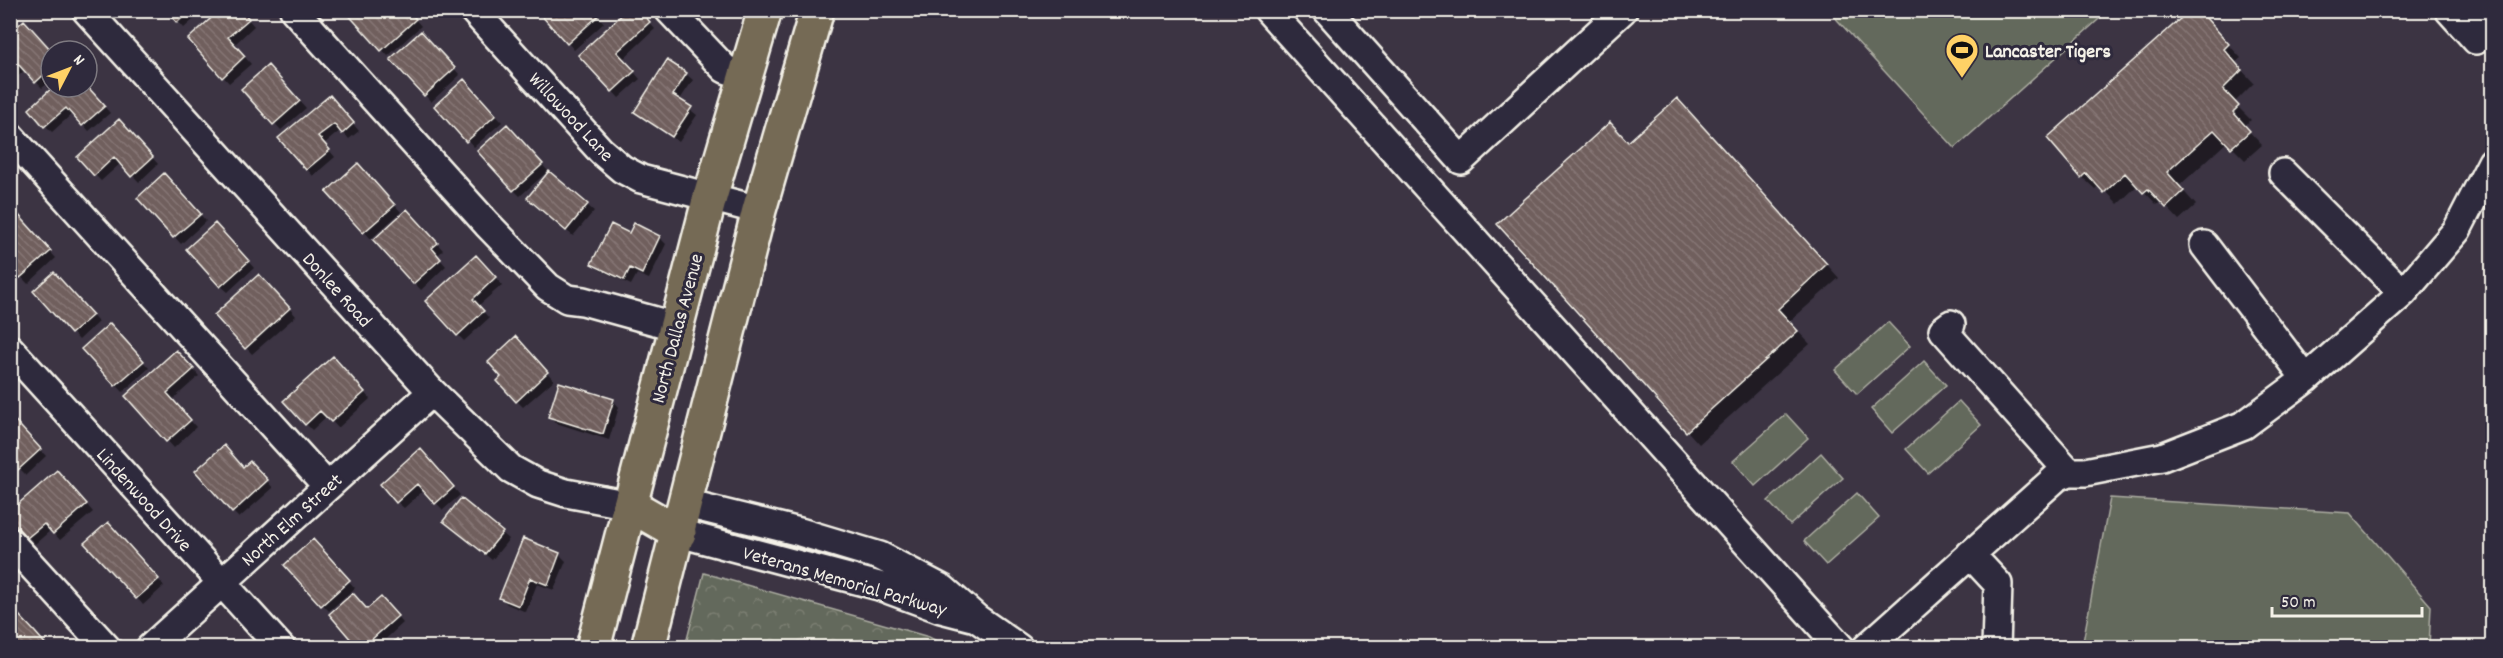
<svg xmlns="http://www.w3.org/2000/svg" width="2503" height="658" font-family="Dekko,sans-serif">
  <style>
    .grass { fill: #64695b; stroke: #acada2; stroke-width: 1.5 }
    .park { fill: url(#park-crowns); stroke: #acada2; stroke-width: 1.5 }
    .shadow { fill: #0007 }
    .building { fill: url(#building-back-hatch); stroke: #f4f1e8; stroke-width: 1.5 }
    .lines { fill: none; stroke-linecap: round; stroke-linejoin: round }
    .minor-casing { stroke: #f4f1e8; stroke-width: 32 }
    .major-casing { stroke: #f4f1e8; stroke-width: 38 }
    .minor { stroke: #2f2a3d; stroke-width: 27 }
    .major { stroke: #756a55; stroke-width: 33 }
    .labels { text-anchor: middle; stroke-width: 6; stroke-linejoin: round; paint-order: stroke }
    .poi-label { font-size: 20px; font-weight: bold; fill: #f4f1e8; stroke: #2f2a3d; text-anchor: start }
    .street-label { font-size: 20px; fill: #f4f1e8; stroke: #2f2a3d }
  </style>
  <defs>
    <pattern id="park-crowns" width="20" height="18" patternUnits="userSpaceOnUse" patternTransform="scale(1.5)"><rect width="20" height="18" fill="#64695b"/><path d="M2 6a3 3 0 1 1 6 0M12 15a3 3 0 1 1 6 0" fill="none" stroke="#7b7f73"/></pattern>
    <pattern id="building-back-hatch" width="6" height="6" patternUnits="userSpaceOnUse" patternTransform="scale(1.5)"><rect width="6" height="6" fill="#705e5d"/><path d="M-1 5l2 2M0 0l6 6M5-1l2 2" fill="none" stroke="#857674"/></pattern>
  </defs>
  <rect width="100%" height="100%" fill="#3c3443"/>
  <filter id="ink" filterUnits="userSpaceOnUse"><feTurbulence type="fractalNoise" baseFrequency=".0167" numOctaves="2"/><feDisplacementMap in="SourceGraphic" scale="12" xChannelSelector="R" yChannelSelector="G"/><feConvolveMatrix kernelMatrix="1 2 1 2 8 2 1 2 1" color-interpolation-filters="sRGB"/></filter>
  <g filter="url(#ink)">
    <path class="grass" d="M 1829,11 L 2108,11 L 1955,148 Z
      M 1888,322 L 1910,346 L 1857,394 L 1835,370 Z
      M 1924,361 L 1946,385 L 1892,433 L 1871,409 Z
      M 1959,401 L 1981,425 L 1928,473 L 1906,449 Z
      M 1786,414 L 1808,438 L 1755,486 L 1733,461 Z
      M 1821,453 L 1843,478 L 1790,525 L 1768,501 Z
      M 1857,493 L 1879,518 L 1826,565 L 1804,541 Z
      M 2110,498 L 2350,513 L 2431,606 L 2429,647 L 2082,647 Z"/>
    <path class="park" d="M 704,573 L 929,637 L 948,647 L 685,647 Z"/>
    <path class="shadow" d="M 168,10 L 204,10 L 184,28 Z
      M 240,10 L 254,26 L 234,45 L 251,64 L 229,83 L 190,40 Z
      M 407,10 L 421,26 L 388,56 L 347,11 Z
      M 593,10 L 604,23 L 574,50 L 568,43 Z
      M 638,10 L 655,29 L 623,59 L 640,79 L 619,98 L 580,56 Z
      M 2207,21 L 2241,58 L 2235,63 L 2254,83 L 2234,103 L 2251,120 L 2244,126 L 2262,145 L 2245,160 L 2227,142 L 2179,186 L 2196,205 L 2179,220 L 2161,201 L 2157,205 L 2138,185 L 2118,204 L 2100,185 L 2095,189 L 2082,177 Z
      M 10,35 L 51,51 L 51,81 L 42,88 L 25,70 L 10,83 Z
      M 427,39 L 460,75 L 431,102 L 425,95 Z
      M 275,73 L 306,108 L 281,130 L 243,89 Z
      M 686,74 L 693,80 L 679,101 L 697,115 L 679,142 L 636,112 Z
      M 87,87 L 110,113 L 89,131 L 73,113 L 52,132 L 46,126 Z
      M 470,87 L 502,122 L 474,147 L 436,106 Z
      M 336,103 L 359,131 L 349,139 L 341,130 L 324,144 L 335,157 L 313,176 L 280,138 Z
      M 1690,112 L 1839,278 L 1789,322 L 1810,344 L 1699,444 L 1500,224 L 1629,143 Z
      M 125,127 L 158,164 L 139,182 L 121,163 L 101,181 L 95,175 Z
      M 513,133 L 548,171 L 520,196 L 514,190 Z
      M 365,172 L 401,212 L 371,239 L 329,192 Z
      M 171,182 L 206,221 L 181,244 L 139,198 Z
      M 10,196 L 20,206 L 10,214 Z
      M 535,205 L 587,205 L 594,211 L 573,236 Z
      M 413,218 L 443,250 L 437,256 L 446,266 L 421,290 L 375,240 Z
      M 23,222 L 56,258 L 28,284 L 10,265 Z
      M 635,225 L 660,238 L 666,244 L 649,279 L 637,274 L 631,285 L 600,270 L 593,263 L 630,235 Z
      M 222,232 L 254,268 L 228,292 L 221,286 Z
      M 483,263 L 502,285 L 478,306 L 489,318 L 464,341 L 458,335 Z
      M 60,281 L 98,322 L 79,340 L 35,292 Z
      M 266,282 L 296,316 L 252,354 L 216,315 Z
      M 116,332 L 149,368 L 123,392 L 83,349 Z
      M 522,345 L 554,380 L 523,407 L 517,401 Z
      M 183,358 L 199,376 L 172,400 L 196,427 L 174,448 L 127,396 Z
      M 340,365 L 370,399 L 338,428 L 327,416 L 312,430 L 306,424 Z
      M 613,400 L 619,407 L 609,440 L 556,423 L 550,417 Z
      M 10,417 L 46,456 L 26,475 L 10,459 Z
      M 426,457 L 460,495 L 443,510 L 424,490 L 404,508 L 397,502 Z
      M 244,469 L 257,469 L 273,488 L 239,518 L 233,512 Z
      M 64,478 L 93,512 L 60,540 L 51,530 L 35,544 L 10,517 Z
      M 452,527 L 502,533 L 509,539 L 492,560 Z
      M 114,530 L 164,586 L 143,605 L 137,598 Z
      M 319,548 L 355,588 L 329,611 L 286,565 Z
      M 559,554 L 566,561 L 554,590 L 537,584 L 526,612 L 507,604 L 501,598 Z
      M 387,605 L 403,623 L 376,648 L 360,648 L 368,611 Z"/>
    <path class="building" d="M 166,10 L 190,10 L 177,23 Z
      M 220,10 L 242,10 L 249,19 L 228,37 L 245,56 L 222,78 L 188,39 Z
      M 408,10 L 416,19 L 381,51 L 345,11 Z
      M 544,10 L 594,10 L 599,15 L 567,44 L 540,14 Z
      M 627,10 L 640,10 L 650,22 L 617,52 L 635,71 L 612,92 L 578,55 Z
      M 2190,10 L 2199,10 L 2229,44 L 2224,49 L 2242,70 L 2223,89 L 2239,106 L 2233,112 L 2250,131 L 2231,148 L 2214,130 L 2167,172 L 2184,191 L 2166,208 L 2148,189 L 2143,193 L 2125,173 L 2104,193 L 2086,173 L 2081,178 L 2047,138 Z
      M 24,20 L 52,51 L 51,68 L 35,83 L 18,64 L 10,71 L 10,33 Z
      M 421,31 L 455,68 L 424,96 L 390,59 Z
      M 667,60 L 687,73 L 673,95 L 692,107 L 672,137 L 634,112 Z
      M 268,65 L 300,101 L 273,125 L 241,89 Z
      M 464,79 L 496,115 L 466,142 L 434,106 Z
      M 87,86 L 105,106 L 82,126 L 66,108 L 44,127 L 29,109 L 53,87 Z
      M 330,95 L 354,123 L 342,134 L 334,124 L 318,136 L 330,150 L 306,170 L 278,138 Z
      M 1677,98 L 1827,264 L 1778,309 L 1798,331 L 1686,432 L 1497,224 L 1610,122 L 1628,142 Z
      M 119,119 L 153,157 L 131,177 L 114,157 L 94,176 L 77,157 Z
      M 507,124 L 543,164 L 513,191 L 477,151 Z
      M 358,163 L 395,205 L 363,233 L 326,192 Z
      M 549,171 L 588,204 L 566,231 L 527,198 Z
      M 164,173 L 201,214 L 173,238 L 137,198 Z
      M 407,209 L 438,243 L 432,248 L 441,259 L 413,284 L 373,240 Z
      M 17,213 L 51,251 L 20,278 L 10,268 L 10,219 Z
      M 215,223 L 249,261 L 220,287 L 186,249 Z
      M 634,223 L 660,236 L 642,274 L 630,268 L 624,280 L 591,264 L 611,224 L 629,233 Z
      M 476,255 L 496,277 L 473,299 L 484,311 L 457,336 L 425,301 Z
      M 54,272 L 93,315 L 71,334 L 33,291 Z
      M 259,274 L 290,308 L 245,349 L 214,315 Z
      M 110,323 L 144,361 L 115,386 L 81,349 Z
      M 516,336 L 548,372 L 516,402 L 497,381 L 501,377 L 488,362 Z
      M 176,350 L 194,369 L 167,393 L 191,420 L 166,442 L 125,396 Z
      M 333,356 L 365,392 L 331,422 L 320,411 L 305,425 L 283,401 Z
      M 559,382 L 614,399 L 603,434 L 548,417 Z
      M 10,415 L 41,449 L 18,470 L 10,461 Z
      M 224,445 L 243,467 L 250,461 L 268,480 L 232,513 L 195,471 Z
      M 420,448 L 454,487 L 435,504 L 417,484 L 396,503 L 380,484 Z
      M 57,470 L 87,504 L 53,534 L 44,524 L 27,538 L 10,519 L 10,511 Z
      M 461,498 L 503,532 L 485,554 L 443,521 Z
      M 108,522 L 159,579 L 136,599 L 84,543 Z
      M 523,538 L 560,553 L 548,585 L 530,578 L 519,606 L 499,598 Z
      M 313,539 L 350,580 L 321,606 L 284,565 Z
      M 353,593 L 367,609 L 381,597 L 398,616 L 362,648 L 358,648 L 329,614 Z
      M 18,614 L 35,632 L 49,648 L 10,648 L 10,621 Z
      M 397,639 L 404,648 L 387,648 Z"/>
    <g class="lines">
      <g class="minor-casing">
        <path id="minor" d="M 86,10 L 432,392 L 511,469 L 538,484 L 566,493 L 630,505
          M 294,10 L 487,224 L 548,287 L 567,299 L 583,301 L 677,327
          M 473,10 L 601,151 L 622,169 L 641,179 L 759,210
          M 669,10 L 725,69 L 746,76
          M 1268,10 L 1841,648
          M 1327,10 L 1461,160 L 1623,10
          M 2449,10 L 2476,40
          M 2476,40 L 2483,10
          M 10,136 L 327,486
          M 2283,173 L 2403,293
          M 2204,245 L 2306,379
          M 1951,324 L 1943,330 L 2069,472
          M 10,349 L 281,648
          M 686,504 L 800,532 L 880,556 L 943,589 L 976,618 L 1019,648
          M 679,533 L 879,586 L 941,609 L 972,617
          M 10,542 L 107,648
          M 1970,554 L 1998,584 L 1996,648
          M 150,648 L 432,392
          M 1866,648 L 2057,477 L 2069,472 L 2085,472 L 2162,457 L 2244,425 L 2306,379 L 2403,293 L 2457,230 L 2492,162"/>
      </g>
      <g class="major-casing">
        <path id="major" d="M 630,505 L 679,533
          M 593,648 L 710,197 L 765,10
          M 648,648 L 759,210 L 817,10"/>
      </g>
      <use href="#minor" class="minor"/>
      <use href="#major" class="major"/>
    </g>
  </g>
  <defs>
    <g id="stadium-pin" transform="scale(1.725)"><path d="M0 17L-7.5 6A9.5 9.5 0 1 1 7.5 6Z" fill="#ffd166" stroke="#2f2a3d"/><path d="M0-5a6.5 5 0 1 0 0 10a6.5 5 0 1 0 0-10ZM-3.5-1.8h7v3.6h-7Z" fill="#111"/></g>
  </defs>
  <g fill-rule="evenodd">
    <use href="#stadium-pin" x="1962" y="50"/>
  </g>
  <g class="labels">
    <g class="poi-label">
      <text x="1985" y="57">Lancaster Tigers</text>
    </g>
    <g class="street-label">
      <text transform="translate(572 116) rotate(47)" y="7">Willowood Lane</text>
      <text transform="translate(338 289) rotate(48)" y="7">Donlee Road</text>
      <text transform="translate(676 328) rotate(-75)" y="7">North Dallas Avenue</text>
      <text transform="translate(145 499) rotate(48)" y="7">Lindenwood Drive</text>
      <text transform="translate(291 519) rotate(-42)" y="7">North Elm Street</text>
      <text transform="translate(845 580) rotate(16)" y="7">Veterans Memorial Parkway</text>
    </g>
  </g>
  <rect width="2503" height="658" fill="none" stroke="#2f2a3d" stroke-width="36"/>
  <rect x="18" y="18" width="2467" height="622" fill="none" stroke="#f4f1e8" stroke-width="2" filter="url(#ink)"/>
  <g transform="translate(69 69) rotate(48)"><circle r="28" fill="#2f2a3d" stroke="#7e7a81" stroke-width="1.5"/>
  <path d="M0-4.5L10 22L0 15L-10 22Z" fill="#ffd166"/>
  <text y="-9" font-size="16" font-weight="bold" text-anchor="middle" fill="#f4f1e8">N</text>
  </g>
  <path d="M2272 607v9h150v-9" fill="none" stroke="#f4f1e8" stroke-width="3"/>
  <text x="2281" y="607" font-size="18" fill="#f4f1e8" stroke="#2f2a3d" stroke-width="4.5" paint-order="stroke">50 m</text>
</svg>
